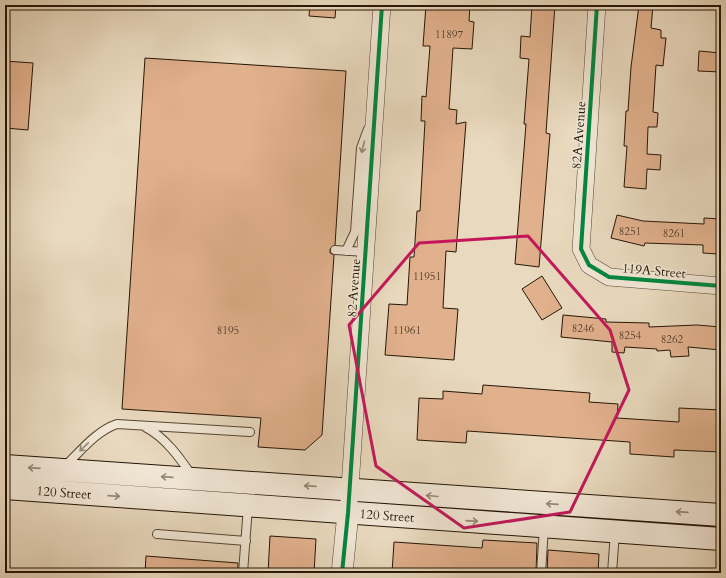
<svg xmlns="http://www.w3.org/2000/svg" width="726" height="578" font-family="Cardo,serif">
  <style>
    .building { fill: #e1b18d; stroke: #241606 }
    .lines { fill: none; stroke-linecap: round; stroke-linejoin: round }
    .service-casing { stroke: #554734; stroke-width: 10 }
    .minor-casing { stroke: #554734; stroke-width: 18 }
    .tertiary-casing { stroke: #554734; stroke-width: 22 }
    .secondary-casing { stroke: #241606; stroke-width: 24 }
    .service { stroke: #f1e6d5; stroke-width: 8 }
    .minor { stroke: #f1e6d5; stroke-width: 17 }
    .tertiary { stroke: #f1e6d5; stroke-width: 21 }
    .secondary { stroke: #f1e6d5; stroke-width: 22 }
    .cycleway-casing { stroke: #f1e6d5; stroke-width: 6 }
    .cycleway { stroke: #00873e; stroke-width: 4 }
    .oneway { stroke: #958878 }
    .marked { fill: none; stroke: #c2185b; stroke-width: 3; stroke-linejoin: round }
    .labels { text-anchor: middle; stroke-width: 3; stroke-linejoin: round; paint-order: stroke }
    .number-label { font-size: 11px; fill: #533d28 }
    .street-label { font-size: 13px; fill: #241606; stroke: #f1e6d5 }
  </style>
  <rect width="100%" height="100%" fill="#e9d9be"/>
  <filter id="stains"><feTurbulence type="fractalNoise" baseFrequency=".005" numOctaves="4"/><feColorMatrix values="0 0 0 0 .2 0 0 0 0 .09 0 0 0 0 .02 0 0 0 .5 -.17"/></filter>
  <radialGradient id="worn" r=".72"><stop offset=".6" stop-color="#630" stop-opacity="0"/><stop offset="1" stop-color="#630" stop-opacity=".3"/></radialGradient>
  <path class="building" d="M 310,5 L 336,5 L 335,18 L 309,16 Z
    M 426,5 L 470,5 L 469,21 L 474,22 L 472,49 L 453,48 L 449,109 L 457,110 L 456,124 L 466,122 L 456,252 L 446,251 L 443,308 L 458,309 L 454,360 L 385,355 L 389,304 L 407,305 L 410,257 L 414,257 L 417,211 L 420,211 L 425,121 L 421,121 L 422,96 L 426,97 L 430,46 L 423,46 Z
    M 532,5 L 555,5 L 546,133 L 550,134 L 539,267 L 515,264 L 526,124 L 524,124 L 529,59 L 520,58 L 521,36 L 530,37 Z
    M 639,5 L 653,5 L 651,28 L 661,30 L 661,38 L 666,38 L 663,66 L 656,65 L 653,112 L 658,113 L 657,127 L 648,127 L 647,154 L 661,155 L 660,170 L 647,169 L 646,189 L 624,187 L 627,146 L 624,146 L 626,111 L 628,111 L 631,67 Z
    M 699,51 L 721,53 L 721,72 L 698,71 Z
    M 145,58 L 346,71 L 335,245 L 330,249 L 330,253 L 334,255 L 322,435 L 305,450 L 258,447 L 261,418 L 122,409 Z
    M 5,61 L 33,63 L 28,130 L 5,128 Z
    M 617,215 L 643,221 L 704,224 L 704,218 L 721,219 L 721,241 L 718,240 L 717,254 L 703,253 L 703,245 L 645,243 L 644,246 L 611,238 Z
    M 542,276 L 562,308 L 542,320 L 522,289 Z
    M 563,315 L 606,319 L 606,322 L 649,323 L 649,327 L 697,325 L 721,327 L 721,350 L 688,347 L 689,356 L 671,357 L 670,350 L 657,351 L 657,349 L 625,347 L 624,353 L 612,352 L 612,342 L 561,337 Z
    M 483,385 L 590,393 L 589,402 L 618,404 L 617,418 L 679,422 L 679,408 L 721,410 L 721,452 L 674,450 L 674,457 L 630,454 L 630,442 L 467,431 L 466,443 L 417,440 L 419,398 L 443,399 L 443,391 L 482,394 Z
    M 270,536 L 316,539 L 314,573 L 268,573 Z
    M 483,540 L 537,543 L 536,573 L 392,573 L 394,542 L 482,548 Z
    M 548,550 L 599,554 L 598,573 L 547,573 Z
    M 146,556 L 238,563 L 238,573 L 145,573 Z"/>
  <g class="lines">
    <g class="service-casing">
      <path id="service" d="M 335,250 L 366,252
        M 346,251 L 355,232 L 361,148 L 368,129
        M 145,427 C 165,437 180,458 192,476
        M 64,467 C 80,452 96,431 117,424 L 250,432
        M 157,534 L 246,541
        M 243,573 L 248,506
        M 541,573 L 544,527
        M 612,573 L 615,532"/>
    </g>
    <g class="minor-casing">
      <path id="minor" d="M 597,5 L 581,249 L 589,265 L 609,277 L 721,286
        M 349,502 L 382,5"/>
    </g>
    <g class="tertiary-casing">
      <path id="tertiary" d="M 342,573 L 348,513"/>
    </g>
    <g class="secondary-casing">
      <path id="secondary" d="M 5,466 L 721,515
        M 5,488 L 721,539"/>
    </g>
    <use href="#service" class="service"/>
    <use href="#minor" class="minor"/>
    <use href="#tertiary" class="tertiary"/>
    <use href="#secondary" class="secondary"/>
    <g class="cycleway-casing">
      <path id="cycleway" d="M 597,5 L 581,249 L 589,265 L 609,277 L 721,286
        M 342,573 L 348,513 L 382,5"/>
    </g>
    <use href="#cycleway" class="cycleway"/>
  </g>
  <defs><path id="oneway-shaft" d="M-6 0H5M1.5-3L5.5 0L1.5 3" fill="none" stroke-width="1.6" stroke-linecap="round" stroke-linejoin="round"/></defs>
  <g class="oneway">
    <use href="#oneway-shaft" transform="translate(363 147) rotate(104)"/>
    <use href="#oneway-shaft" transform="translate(84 447) rotate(136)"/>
    <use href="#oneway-shaft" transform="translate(34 468) rotate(-176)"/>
    <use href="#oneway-shaft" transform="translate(167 477) rotate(-176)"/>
    <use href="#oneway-shaft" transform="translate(310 486) rotate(-176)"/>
    <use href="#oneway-shaft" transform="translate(114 496) rotate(4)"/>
    <use href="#oneway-shaft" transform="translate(432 496) rotate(-175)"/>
    <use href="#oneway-shaft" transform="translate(552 504) rotate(-176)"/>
    <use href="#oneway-shaft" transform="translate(682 512) rotate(-176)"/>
    <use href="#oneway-shaft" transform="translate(472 521) rotate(4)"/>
  </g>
  <path class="marked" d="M 528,236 L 610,330 L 629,390 L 570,512 L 464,528 L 376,466 L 349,325 L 419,243 Z"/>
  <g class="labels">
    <g class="number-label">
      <text x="449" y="38">11897</text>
      <text x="630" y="235">8251</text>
      <text x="674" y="237">8261</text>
      <text x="427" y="280">11951</text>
      <text x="583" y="332">8246</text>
      <text x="228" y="334">8195</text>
      <text x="407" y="334">11961</text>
      <text x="630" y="339">8254</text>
      <text x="672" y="343">8262</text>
    </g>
    <g class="street-label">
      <text transform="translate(578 135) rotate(-86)" y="5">82A Avenue</text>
      <text transform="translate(654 270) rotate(5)" y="5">119A Street</text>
      <text transform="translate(353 288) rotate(-86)" y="5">82 Avenue</text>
      <text transform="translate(64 492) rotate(4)" y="5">120 Street</text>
      <text transform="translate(387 515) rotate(4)" y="5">120 Street</text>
    </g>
  </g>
  <rect width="726" height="578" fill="none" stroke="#e9d9be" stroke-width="20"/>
  <rect x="6" y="6" width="714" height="566" fill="none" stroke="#241606" stroke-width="2"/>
  <rect x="10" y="10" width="706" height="558" fill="none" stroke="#241606"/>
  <rect width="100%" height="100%" filter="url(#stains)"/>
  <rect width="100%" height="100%" fill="url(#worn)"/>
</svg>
